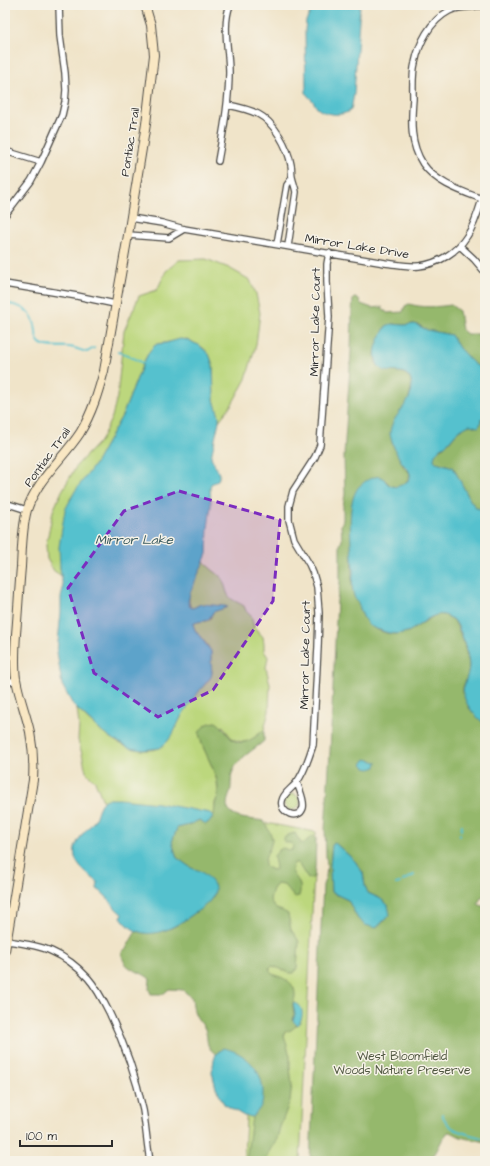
<svg xmlns="http://www.w3.org/2000/svg" width="490" height="1166" font-family="'Architects Daughter',sans-serif">
  <style>
    .green { fill: #bcd77d; stroke: #748154 }
    .forest { fill: #95b86c; stroke: #60724c; fill-rule: evenodd }
    .water { fill: #54c1ce; stroke: #40767c }
    .lines { fill: none; stroke-linecap: round; stroke-linejoin: round }
    .stream { stroke: #54c1ce; stroke-width: 2 }
    .minor-casing { stroke: #494743; stroke-width: 8 }
    .secondary-casing { stroke: #494743; stroke-width: 10 }
    .minor { stroke: #fff; stroke-width: 5.5 }
    .secondary { stroke: #f9e7c3; stroke-width: 8 }
    .marked { fill: #7b2cbf; fill-opacity: 0.2; stroke: #7b2cbf; stroke-width: 3; stroke-dasharray: 8 5; stroke-linejoin: round }
    .labels { text-anchor: middle; stroke-width: 3; stroke-linejoin: round; paint-order: stroke }
    .street-label { font-size: 12px; fill: #2b2b2b; stroke: #f7f3e8 }
    .park-label { font-size: 12px; fill: #4f5640; stroke: #f7f3e8 }
    .water-label { font-size: 13px; font-style: italic; fill: #37585c; stroke: #f7f3e8 }
  </style>
  <rect width="100%" height="100%" fill="#f7f3e8"/>
  <filter id="ink" filterUnits="userSpaceOnUse"><feTurbulence type="fractalNoise" baseFrequency=".025" numOctaves="2"/><feDisplacementMap in="SourceGraphic" scale="8" xChannelSelector="R" yChannelSelector="G"/><feConvolveMatrix kernelMatrix="1 2 1 2 8 2 1 2 1" color-interpolation-filters="sRGB"/></filter>
  <filter id="wash" filterUnits="userSpaceOnUse"><feTurbulence type="fractalNoise" baseFrequency=".012" numOctaves="4" result="noise"/><feDisplacementMap in="SourceGraphic" scale="16" xChannelSelector="R" yChannelSelector="G"/><feGaussianBlur stdDeviation="0.9" result="paint"/><feColorMatrix in="noise" values="0 0 0 0 0 0 0 0 0 0 0 0 0 0 0 0 0 1.4 0 .05"/><feComposite in="paint" operator="in"/></filter>
  <g filter="url(#wash)">
    <rect width="100%" height="100%" fill="#f0e4c9"/>
    <path class="green" d="M 206,259 L 229,268 L 250,280 L 256,294 L 260,313 L 256,345 L 246,379 L 232,404 L 219,421 C 219,413 215,407 214,399 C 212,379 219,353 196,344 C 192,342 191,340 187,339 L 157,344 L 153,347 L 149,352 L 143,363 L 123,414 L 95,464 L 70,499 L 60,568 L 62,576 L 54,571 L 47,559 L 46,545 L 53,511 L 62,491 L 77,465 L 101,440 L 112,417 L 117,397 L 124,331 L 139,296 L 157,290 L 166,271 L 179,260 Z
      M 204,561 C 208,568 215,571 221,577 C 225,582 225,589 228,595 C 232,601 238,602 244,606 L 246,611 L 251,616 L 254,627 L 263,637 L 264,643 L 264,651 L 268,657 L 266,668 L 270,684 L 269,711 L 264,730 L 250,741 L 242,742 L 232,739 L 223,726 L 201,743 L 209,758 L 217,781 L 218,796 L 215,803 L 215,814 L 316,832 L 300,1161 L 243,1161 L 244,1157 L 247,1102 L 135,801 L 109,799 L 103,801 L 95,781 L 86,772 L 82,754 L 78,740 L 79,725 L 77,709 C 96,727 119,752 149,750 C 154,750 159,749 163,745 C 174,736 177,722 185,710 C 190,703 194,696 200,690 C 204,685 211,680 212,673 C 212,670 211,666 211,664 C 210,660 212,655 211,652 C 208,642 195,635 193,624 L 197,622 L 206,621 L 210,619 L 213,612 L 227,607 L 201,604 L 193,608 C 181,601 199,570 204,561 Z
      M284 802a8 8 0 1 1 16 0a8 8 0 1 1-16 0Z"/>
    <path class="forest" d="M 354,298 L 359,299 L 361,304 L 372,308 L 382,307 L 387,313 L 403,312 L 405,306 L 409,304 C 422,308 438,307 451,305 L 459,311 L 462,330 L 467,334 L 485,334 L 485,371 L 473,363 L 459,348 L 451,335 L 427,330 L 419,325 L 414,324 L 404,325 L 393,324 L 386,326 C 382,335 376,344 375,355 C 374,381 405,363 411,381 C 414,393 397,430 392,443 L 404,467 L 409,472 L 410,475 L 407,481 L 401,486 L 398,487 L 391,486 L 383,478 L 351,525 L 352,584 L 354,596 L 357,601 L 364,619 L 375,629 L 386,633 L 395,634 L 408,632 L 437,614 L 445,615 L 454,620 L 463,640 L 469,664 L 468,675 L 463,687 L 463,693 L 469,708 L 479,719 L 485,724 L 485,896 L 481,897 L 478,904 L 485,907 L 485,1142 C 477,1139 468,1140 461,1137 C 455,1135 455,1133 448,1132 L 442,1140 L 436,1152 L 429,1161 L 310,1161 L 323,885 L 326,877 L 327,866 L 326,856 L 325,829 L 330,752 L 337,600 L 340,585 L 340,545 L 342,540 L 341,525 L 343,520 L 343,506 L 345,494 L 344,456 L 351,352 L 352,308 L 353,300 ZM 335,843 L 355,861 L 363,873 L 365,886 L 368,893 L 381,899 L 385,921 L 379,924 L 358,919 L 348,900 L 331,892 L 330,867 L 332,845 Z
      M 481,419 L 485,419 L 485,510 L 476,508 L 470,500 L 453,467 L 436,462 L 434,460 C 434,458 434,456 435,454 C 437,450 442,449 445,446 C 454,438 458,426 472,425 L 473,426 C 479,428 481,426 481,419 Z
      M 216,722 C 225,728 226,734 232,739 C 243,748 255,737 264,730 L 264,741 C 254,750 238,758 233,771 C 230,778 232,786 230,793 C 228,799 224,807 231,813 C 238,820 254,819 264,821 C 266,826 271,833 272,838 C 273,849 254,867 274,870 L 276,869 C 276,864 274,861 274,856 L 279,850 L 283,848 L 288,850 L 292,850 L 293,846 L 291,843 L 288,843 L 284,842 L 284,838 L 288,835 L 295,833 L 300,842 L 303,844 L 312,836 L 316,838 L 315,868 L 314,877 L 308,879 L 304,873 L 298,863 L 294,863 C 293,865 292,867 292,869 C 292,878 304,879 299,896 L 294,897 L 284,885 L 277,884 L 273,889 L 270,899 C 276,913 277,907 288,914 L 291,930 L 297,938 L 299,942 L 297,968 L 294,973 L 290,973 L 273,966 L 269,968 L 271,972 L 273,974 C 283,978 296,982 295,996 C 295,999 293,1002 293,1005 C 293,1011 295,1014 293,1020 L 297,1025 L 291,1030 L 285,1032 L 284,1035 L 290,1056 L 290,1068 L 292,1084 L 290,1101 L 280,1127 L 277,1139 L 270,1150 L 266,1161 L 246,1161 L 252,1117 L 258,1110 L 223,1048 L 216,1054 C 204,1046 209,1040 205,1029 C 204,1026 200,1022 198,1019 C 193,1012 193,1005 192,998 L 183,990 L 169,989 L 163,994 L 151,994 L 149,989 L 150,979 C 139,969 122,971 122,952 L 127,947 L 136,931 C 144,934 161,932 169,929 C 178,926 207,905 213,897 C 215,893 215,888 214,885 C 211,880 205,875 201,872 C 198,870 193,870 190,867 C 185,864 182,861 177,858 L 172,842 L 177,828 L 189,825 L 199,820 L 201,821 L 206,824 C 215,818 214,815 215,805 C 215,802 217,800 218,796 C 218,792 218,785 217,781 C 213,764 202,750 199,733 C 204,725 207,723 216,722 Z"/>
    <path class="water" d="M 314,5 L 360,5 L 354,94 L 351,110 C 343,117 325,115 317,108 C 315,105 314,102 312,100 C 309,97 307,96 306,92 L 305,30 L 306,21 Z
      M 391,324 L 404,325 L 415,324 L 427,330 L 451,335 L 459,348 L 473,363 L 485,371 L 485,419 L 481,419 C 480,432 476,425 469,425 L 457,432 L 445,446 L 441,448 L 435,454 L 434,460 L 436,462 L 453,467 L 470,500 L 476,508 L 485,510 L 484,645 L 485,724 C 475,717 460,699 464,687 C 465,680 469,674 469,666 C 469,656 461,628 454,620 C 453,619 451,618 449,617 C 433,608 421,627 407,632 C 397,635 389,634 380,630 C 376,629 373,628 369,625 C 362,619 361,609 357,601 C 355,598 355,599 354,596 C 351,588 353,580 353,572 C 352,550 348,524 352,502 C 354,495 356,488 362,484 C 366,480 376,475 381,477 C 384,478 384,479 386,482 C 391,488 398,488 404,483 C 407,482 409,480 410,477 C 411,471 406,468 403,464 C 398,458 391,442 390,434 C 390,414 417,402 411,381 C 405,362 381,382 376,360 C 375,354 375,350 377,345 C 379,338 383,332 386,326 Z
      M 180,339 L 189,340 L 194,343 L 199,345 L 209,354 L 213,365 L 214,400 L 219,416 L 219,421 L 211,457 L 219,474 L 219,478 L 217,481 L 211,484 L 210,487 L 211,506 L 208,528 L 207,554 L 190,593 L 188,602 L 190,607 L 193,608 L 201,604 L 225,606 L 228,607 L 213,612 C 206,626 204,618 193,624 L 195,630 L 211,651 L 211,662 L 212,673 L 211,677 L 200,690 L 182,715 L 173,734 L 167,742 L 160,748 L 143,750 L 129,748 L 111,738 L 104,734 L 73,705 L 62,685 L 57,652 L 61,612 L 61,598 L 63,588 L 60,568 L 59,547 L 65,510 L 75,491 L 95,464 L 123,414 L 142,366 L 149,352 L 153,347 L 157,344 L 166,343 Z
      M 366,759 L 377,762 L 376,767 L 370,769 L 366,768 L 362,764 Z
      M 106,799 L 120,799 L 158,803 L 210,813 L 213,816 L 211,820 L 206,824 L 201,821 L 199,820 L 189,825 L 177,828 L 172,842 L 177,858 C 182,861 185,864 190,867 C 192,869 195,869 198,870 C 204,873 211,879 214,885 C 216,888 215,893 213,896 C 209,904 199,910 192,915 C 170,931 140,946 121,917 L 122,914 C 112,907 108,895 97,889 L 98,882 C 80,869 65,857 82,835 C 85,830 91,826 94,821 C 98,813 98,804 106,799 Z
      M 335,843 L 355,861 L 363,873 L 365,886 L 368,893 L 381,899 L 388,905 L 390,915 L 376,928 L 365,925 L 358,919 L 348,900 L 331,892 L 330,867 L 332,845 Z
      M 293,1003 C 304,1003 305,1019 297,1025 L 293,1021 L 295,1014 Z
      M 223,1048 C 245,1052 262,1069 263,1091 C 263,1095 263,1100 262,1104 C 260,1109 256,1113 252,1117 L 244,1116 L 224,1104 L 216,1088 L 212,1072 L 214,1060 L 216,1054 Z"/>
    <g class="lines">
      <path class="stream" d="M 5,303 C 23,306 34,311 36,331 C 36,335 36,339 39,342 C 45,349 61,346 69,347 C 75,347 81,351 87,352 L 94,348
        M 118,352 L 125,354 L 143,363
        M 461,830 L 462,825
        M 460,835 L 460,834
        M 403,881 L 414,875
        M 396,884 L 400,883
        M 442,1114 C 449,1134 469,1133 485,1139"/>
    </g>
  </g>
  <g filter="url(#ink)">
    <g class="lines">
      <g class="minor-casing">
        <path id="minor" d="M 228,105 C 238,107 248,109 258,114 C 274,122 288,147 291,165 C 292,169 291,173 292,177 C 293,182 295,186 296,192 L 288,246
          M 5,151 L 41,162
          M 218,161 C 223,132 229,103 229,72 C 229,51 222,26 230,5
          M 482,199 C 461,191 436,183 423,164 C 410,144 411,122 413,99 C 413,87 412,74 415,63 C 419,43 430,21 449,11 C 455,8 464,7 470,7 C 475,6 480,5 485,6
          M 5,215 L 31,181 L 41,162 L 62,115 L 65,102 L 66,90 L 65,73 L 60,36 L 59,5
          M 131,218 L 162,223 L 184,229 L 385,263 C 396,264 407,267 419,266 C 438,264 457,252 467,236 C 476,223 480,205 485,190
          M 128,235 L 169,238 L 184,229
          M 277,244 L 287,185 L 292,178
          M 460,246 L 474,259 L 485,272
          M 5,284 L 77,296 L 115,304
          M 5,503 L 27,510
          M 5,683 L 16,680
          M 297,782 C 299,790 305,800 303,808 C 299,821 279,813 282,801 C 283,793 293,788 297,782 C 305,771 309,757 313,745 L 318,647 L 319,613 L 317,587 L 313,573 L 309,564 L 294,539 L 289,520 L 289,506 L 293,491 L 315,457 L 320,445 L 329,317 L 327,282 L 327,264 L 329,253
          M 7,941 C 21,943 37,945 51,951 C 65,957 78,967 88,978 C 97,988 103,1000 109,1012 C 124,1043 136,1076 143,1110 C 146,1127 147,1144 150,1161"/>
      </g>
      <g class="secondary-casing">
        <path id="secondary" d="M 5,951 L 33,780 C 34,764 33,748 30,732 C 26,714 19,697 16,679 C 14,664 15,649 16,634 C 18,612 19,589 21,567 C 22,549 22,528 27,510 C 37,479 63,459 80,433 C 92,413 98,393 104,371 L 128,235 L 146,124 L 154,55 L 151,25 L 145,5"/>
      </g>
      <use href="#minor" class="minor"/>
      <use href="#secondary" class="secondary"/>
    </g>
  </g>
  <path class="marked" d="M 179,491 L 280,520 L 273,601 L 213,690 L 158,717 L 94,673 L 68,588 L 124,511 Z"/>
  <g class="labels">
    <g class="street-label">
      <text transform="translate(130 142) rotate(-81)" y="4">Pontiac Trail</text>
      <text transform="translate(357 246) rotate(9)" y="4">Mirror Lake Drive</text>
      <text transform="translate(315 322) rotate(-89)" y="4">Mirror Lake Court</text>
      <text transform="translate(47 457) rotate(-54)" y="4">Pontiac Trail</text>
      <text transform="translate(305 655) rotate(-89)" y="4">Mirror Lake Court</text>
    </g>
    <g class="park-label">
      <text x="402" y="1060">West Bloomfield<tspan x="402" dy="14">Woods Nature Preserve</tspan></text>
    </g>
    <g class="water-label">
      <text x="134" y="544">Mirror Lake</text>
    </g>
  </g>
  <rect width="490" height="1166" fill="none" stroke="#f7f3e8" stroke-width="20"/>
  <path d="M20 1140v6h92v-6" fill="none" stroke="#2b2b2b" stroke-width="2"/>
  <text x="26" y="1140" font-size="12" fill="#2b2b2b" stroke="#f7f3e8" stroke-width="3" paint-order="stroke">100 m</text>
</svg>
